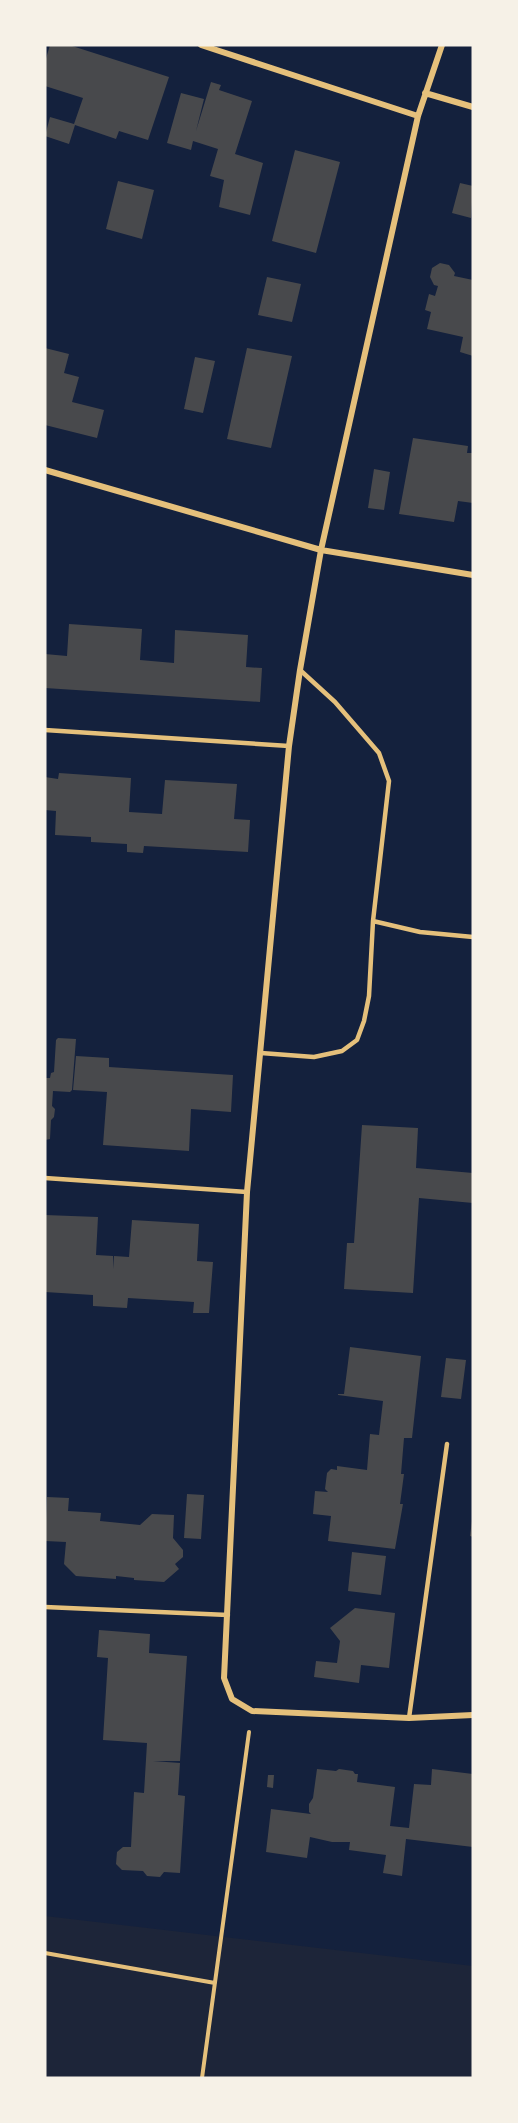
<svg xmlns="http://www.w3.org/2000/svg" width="518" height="2123" font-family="Figtree,sans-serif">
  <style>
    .green { fill: #1d2539 }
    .building { fill: #48494c }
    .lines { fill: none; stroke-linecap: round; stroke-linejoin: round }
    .path { stroke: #e5c07b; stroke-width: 4 }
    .service { stroke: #e5c07b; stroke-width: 4.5 }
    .minor { stroke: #e5c07b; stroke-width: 6 }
  </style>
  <rect width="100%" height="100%" fill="#14213d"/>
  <path class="green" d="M 45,1916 L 473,1966 L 473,2078 L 45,2078 Z"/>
  <path class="building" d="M 50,45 L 69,45 L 169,77 L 148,140 L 119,131 L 116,139 L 75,125 L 69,144 L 45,136 L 50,117 L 74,124 L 83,98 L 45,86 L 45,62 Z
    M 211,82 L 221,85 L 219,90 L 252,101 L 235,154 L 263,163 L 250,215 L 219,207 L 224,180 L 210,176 L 218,149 L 193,141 L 191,150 L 167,143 L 181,93 L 204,99 L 196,131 Z
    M 295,150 L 340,162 L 316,253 L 272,241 Z
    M 118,181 L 154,190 L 142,239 L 106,229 Z
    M 460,183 L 473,186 L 471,218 L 452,213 Z
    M 440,263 L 449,265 L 455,273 L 454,276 L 473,280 L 473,356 L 460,352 L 463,337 L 427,329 L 431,312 L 425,310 L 429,294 L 435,296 L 438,286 L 434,285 L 430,277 L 432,268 Z
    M 267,277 L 301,284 L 292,322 L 258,315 Z
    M 45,348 L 69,354 L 64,373 L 79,377 L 72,402 L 104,410 L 97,438 L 45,425 Z
    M 247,348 L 292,356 L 271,448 L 227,439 Z
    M 195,357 L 215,361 L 203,413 L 184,409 Z
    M 413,438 L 468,446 L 467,453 L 473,453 L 473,503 L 458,501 L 454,522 L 399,514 Z
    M 374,469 L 390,472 L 384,510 L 368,508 Z
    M 69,624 L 142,629 L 140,660 L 174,663 L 175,630 L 248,635 L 246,667 L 262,668 L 260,702 L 45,688 L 45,654 L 67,656 Z
    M 59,773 L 131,778 L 129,812 L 162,814 L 165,780 L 237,784 L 234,819 L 250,820 L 248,852 L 144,846 L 143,853 L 127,852 L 127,844 L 91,842 L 91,837 L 55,835 L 56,811 L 45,810 L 45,777 L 58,779 Z
    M 58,1038 L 76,1039 L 72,1090 L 70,1092 L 53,1091 L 52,1106 L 55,1109 L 54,1117 L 51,1120 L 50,1139 L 45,1140 L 45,1078 L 50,1078 L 51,1073 L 54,1072 L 56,1040 Z
    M 76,1056 L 109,1058 L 109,1067 L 233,1075 L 231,1112 L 191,1109 L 189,1151 L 103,1145 L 107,1092 L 73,1090 Z
    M 362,1125 L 418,1128 L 416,1168 L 473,1173 L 473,1203 L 419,1198 L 413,1293 L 344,1289 L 347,1243 L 354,1243 Z
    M 45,1215 L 98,1217 L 96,1255 L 113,1256 L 113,1269 L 114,1256 L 129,1257 L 132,1220 L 199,1224 L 197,1261 L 213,1262 L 209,1313 L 193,1313 L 194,1302 L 128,1298 L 127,1308 L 109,1307 L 93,1306 L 93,1295 L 45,1292 Z
    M 350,1347 L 421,1356 L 412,1438 L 404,1438 L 401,1474 L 404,1474 L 400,1504 L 403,1504 L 395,1549 L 328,1541 L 331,1516 L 313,1514 L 315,1491 L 328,1492 L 325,1489 L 327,1473 L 331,1469 L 337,1470 L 337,1466 L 367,1470 L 370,1434 L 379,1435 L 383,1401 L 338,1395 L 338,1394 L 344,1394 Z
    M 446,1358 L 466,1360 L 461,1399 L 441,1397 Z
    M 187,1494 L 204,1495 L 201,1539 L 184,1538 Z
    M 47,1497 L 69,1498 L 68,1511 L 101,1513 L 100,1521 L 140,1525 L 152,1514 L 174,1515 L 173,1538 L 183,1550 L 183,1557 L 175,1564 L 179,1569 L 164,1582 L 134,1580 L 134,1578 L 116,1576 L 116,1579 L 76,1576 L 64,1564 L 66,1542 L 45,1541 Z
    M 472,1521 L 473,1521 L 473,1537 L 470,1536 Z
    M 352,1552 L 386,1556 L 381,1595 L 348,1591 Z
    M 355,1608 L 395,1613 L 389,1668 L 361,1665 L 359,1683 L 314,1677 L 316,1661 L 337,1663 L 340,1641 L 330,1628 Z
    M 99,1630 L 150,1634 L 149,1653 L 187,1656 L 180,1761 L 153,1761 L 180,1763 L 178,1795 L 185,1796 L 180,1873 L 164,1872 L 160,1877 L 147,1876 L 143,1871 L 122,1870 L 116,1864 L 117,1852 L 123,1847 L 131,1847 L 134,1792 L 144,1793 L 147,1743 L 103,1740 L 108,1658 L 97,1657 Z
    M 317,1769 L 336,1771 L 339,1769 L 353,1771 L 355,1774 L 358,1774 L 357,1782 L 395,1787 L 390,1826 L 409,1828 L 414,1784 L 431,1785 L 432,1769 L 473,1774 L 473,1847 L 406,1839 L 402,1876 L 383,1873 L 386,1855 L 349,1850 L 350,1842 L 332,1842 L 310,1837 L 307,1858 L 266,1852 L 271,1809 L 311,1814 L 309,1812 L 309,1804 L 313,1798 Z
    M 268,1775 L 274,1775 L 273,1788 L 267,1787 Z"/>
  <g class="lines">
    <path class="path" d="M 45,1953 L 215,1983
      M 202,2078 L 249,1732"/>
    <path class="service" d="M 45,730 L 289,746
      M 373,921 L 420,932 L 473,937
      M 261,1053 L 314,1057 L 342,1051 L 357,1040 L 364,1021 L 369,996 L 373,921 L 389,781 L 379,753 L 335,702 L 300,670
      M 45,1178 L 247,1192
      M 45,1607 L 228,1615
      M 409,1718 L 447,1444"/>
    <path class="minor" d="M 201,45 L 418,116
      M 442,45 L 418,116 L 321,550 L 300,670 L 289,746 L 247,1192 L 224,1678 L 232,1699 L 252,1711 L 409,1718 L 473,1715
      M 425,93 L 473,107
      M 45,470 L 321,550 L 473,575"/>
  </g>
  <rect width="518" height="2123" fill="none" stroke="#f6f1e7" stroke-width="93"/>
</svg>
